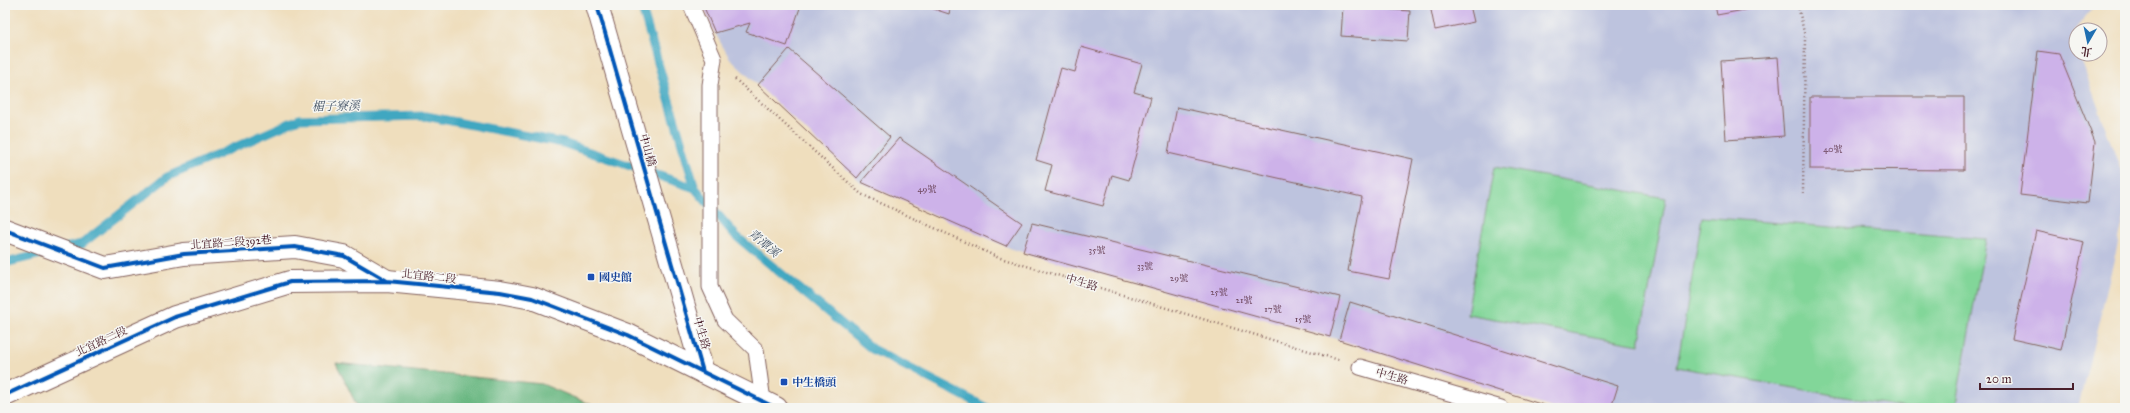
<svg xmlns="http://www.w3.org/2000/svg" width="2130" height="413" font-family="'IM FELL Great Primer','Noto Serif TC',serif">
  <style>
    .industrial { fill: #bdc3de }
    .green { fill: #82d699; stroke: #667a62 }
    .forest { fill: #69b781; stroke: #5a6b56 }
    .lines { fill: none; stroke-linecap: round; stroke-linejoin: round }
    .stream { stroke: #41a7c1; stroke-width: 9 }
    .building { fill: #cdb2e9 }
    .lane-casing { stroke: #84625e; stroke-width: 17 }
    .street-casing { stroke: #84625e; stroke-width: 24 }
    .primary-casing { stroke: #84625e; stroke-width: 24 }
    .path { stroke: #84625e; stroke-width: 2.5; stroke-dasharray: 1 3; stroke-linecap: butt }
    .lane { stroke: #fff; stroke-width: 15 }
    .street { stroke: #fff; stroke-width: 22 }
    .primary { stroke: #fff; stroke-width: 22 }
    .cycleway-casing { stroke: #f6f6f2; stroke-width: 6 }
    .cycleway { stroke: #0057b8; stroke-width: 4 }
    .transit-dot { fill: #1a4fb4; stroke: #f6f6f2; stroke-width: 1.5 }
    .labels { text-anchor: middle; stroke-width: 3; stroke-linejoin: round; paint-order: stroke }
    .number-label { font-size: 9px; fill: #6b445a }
    .street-label { font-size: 11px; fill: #4a1f2b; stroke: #f6f6f2 }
    .transit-label { font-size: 11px; font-weight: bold; fill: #164399; stroke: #f6f6f2; text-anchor: start }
    .water-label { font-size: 12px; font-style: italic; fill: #465567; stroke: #f6f6f2 }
  </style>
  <rect width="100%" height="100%" fill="#f6f6f2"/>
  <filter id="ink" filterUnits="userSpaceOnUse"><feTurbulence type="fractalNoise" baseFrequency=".025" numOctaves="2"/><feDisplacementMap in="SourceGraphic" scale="8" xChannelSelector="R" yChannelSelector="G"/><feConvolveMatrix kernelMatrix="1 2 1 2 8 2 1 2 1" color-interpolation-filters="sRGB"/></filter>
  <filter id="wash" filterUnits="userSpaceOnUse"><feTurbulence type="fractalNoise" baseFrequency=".012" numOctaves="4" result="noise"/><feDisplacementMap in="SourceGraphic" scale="16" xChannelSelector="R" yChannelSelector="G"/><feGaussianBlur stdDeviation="0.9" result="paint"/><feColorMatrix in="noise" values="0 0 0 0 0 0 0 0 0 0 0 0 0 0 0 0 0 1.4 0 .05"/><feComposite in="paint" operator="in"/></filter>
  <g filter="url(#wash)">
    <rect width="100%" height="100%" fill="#efdebd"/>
    <path class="industrial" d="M 703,5 L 2095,5 L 2072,33 L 2076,45 L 2076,54 L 2079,54 L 2125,182 L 2125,214 L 2078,408 L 1553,408 L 1330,337 L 1012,249 L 861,182 L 730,59 L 715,33 Z"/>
    <path class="green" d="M 1494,167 L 1666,198 L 1639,345 L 1467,314 Z
      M 1702,217 L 1986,239 L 1955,408 L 1906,408 L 1677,367 Z"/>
    <path class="forest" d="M 336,363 L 542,384 L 599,408 L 358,408 Z"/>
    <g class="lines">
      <path class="stream" d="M 641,5 L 695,188 L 736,236 L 872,349 L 987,408
        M 65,248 L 82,244 L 167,177 L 299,119 L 426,116 L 563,143 L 695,188
        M 5,263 L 50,252"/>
    </g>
    <g id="blocks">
      <path class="building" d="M 703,5 L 801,5 L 787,46 L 746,32 L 750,23 L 715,33 Z
        M 922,5 L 951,5 L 949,14 Z
        M 1430,5 L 1470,5 L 1474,22 L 1435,30 Z
        M 1715,5 L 1766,5 L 1766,6 L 1717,15 Z
        M 1343,6 L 1410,11 L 1408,41 L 1341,36 Z
        M 1081,47 L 1142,64 L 1134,92 L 1151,97 L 1129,180 L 1112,175 L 1103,206 L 1045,191 L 1052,165 L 1036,160 L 1061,68 L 1075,72 Z
        M 789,49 L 890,137 L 857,178 L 758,85 Z
        M 2038,51 L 2059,54 L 2095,142 L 2088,203 L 2020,195 Z
        M 1778,57 L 1784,136 L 1726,140 L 1721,61 Z
        M 1810,97 L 1964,97 L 1964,170 L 1810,169 Z
        M 1177,107 L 1413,159 L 1389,279 L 1348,271 L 1362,197 L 1168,153 Z
        M 899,138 L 1022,223 L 1006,246 L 861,182 Z
        M 1032,223 L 1340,297 L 1330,337 L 1023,252 Z
        M 2036,231 L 2084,242 L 2061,350 L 2012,339 Z
        M 1350,302 L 1618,386 L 1611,408 L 1553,408 L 1339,340 Z"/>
    </g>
  </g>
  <g filter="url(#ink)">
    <use href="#blocks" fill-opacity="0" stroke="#84625e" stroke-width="1"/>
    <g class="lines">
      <g class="lane-casing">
        <path id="lane" d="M 691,5 L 714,59 L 710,85 L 710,287 L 725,320 L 756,350 L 763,401
          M 1360,367 L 1501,408"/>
      </g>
      <g class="street-casing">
        <path id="street" d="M 597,5 L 703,372
          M 5,230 L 105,268 L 184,254 L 295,247 L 344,256 L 387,281"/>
      </g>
      <g class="primary-casing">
        <path id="primary" d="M 5,395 L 175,317 L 290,282 L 387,281 L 500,292 L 532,298 L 628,335 L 776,408"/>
      </g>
      <path class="path" d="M 1798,5 L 1805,37 L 1803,193
        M 735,79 L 861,194 L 997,257 L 1339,360"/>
      <use href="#lane" class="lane"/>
      <use href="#street" class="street"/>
      <use href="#primary" class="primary"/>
      <g class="cycleway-casing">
        <path id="cycleway" d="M 597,5 L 703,372
          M 5,230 L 105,268 L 184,254 L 295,247 L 344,256 L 387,281
          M 5,395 L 175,317 L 290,282 L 387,281 L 500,292 L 532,298 L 628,335 L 776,408"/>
      </g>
      <use href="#cycleway" class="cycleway"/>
    </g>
  </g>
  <g class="transit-dot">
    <rect x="587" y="273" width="8" height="8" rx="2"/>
    <rect x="780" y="378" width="8" height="8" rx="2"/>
  </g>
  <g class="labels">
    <g class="number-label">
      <text x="1833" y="152">40號</text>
      <text x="927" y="192">49號</text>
      <text x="1097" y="253">35號</text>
      <text x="1145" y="269">33號</text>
      <text x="1179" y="281">29號</text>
      <text x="1219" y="295">25號</text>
      <text x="1244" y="303">21號</text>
      <text x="1273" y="312">17號</text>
      <text x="1303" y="322">15號</text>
    </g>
    <g class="street-label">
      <text transform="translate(648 150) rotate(74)" y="4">中山橋</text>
      <text transform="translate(231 242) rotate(-4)" y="4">北宜路二段392巷</text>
      <text transform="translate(429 276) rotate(6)" y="4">北宜路二段</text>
      <text transform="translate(1082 282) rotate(17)" y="4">中生路</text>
      <text transform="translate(702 333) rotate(74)" y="4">中生路</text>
      <text transform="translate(101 341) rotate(-25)" y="4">北宜路二段</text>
      <text transform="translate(1392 376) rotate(16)" y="4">中生路</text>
    </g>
    <g class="transit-label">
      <text x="599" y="281">國史館</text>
      <text x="792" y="386">中生橋頭</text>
    </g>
    <g class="water-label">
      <text transform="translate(336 106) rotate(-1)" y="4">楣子寮溪</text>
      <text transform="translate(764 243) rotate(40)" y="4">青潭溪</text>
    </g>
  </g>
  <rect width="2130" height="413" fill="none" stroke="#f6f6f2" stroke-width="20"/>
  <g transform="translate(2088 42) rotate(189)"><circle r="19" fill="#f6f6f2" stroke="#b1a0a2"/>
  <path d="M0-3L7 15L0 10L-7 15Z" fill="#1f6fb2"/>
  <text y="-6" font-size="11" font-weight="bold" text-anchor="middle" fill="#4a1f2b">北</text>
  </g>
  <path d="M1980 383v6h93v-6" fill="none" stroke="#4a1f2b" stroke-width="2"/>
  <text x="1986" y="383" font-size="12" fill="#4a1f2b" stroke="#f6f6f2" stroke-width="3" paint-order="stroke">20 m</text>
</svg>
